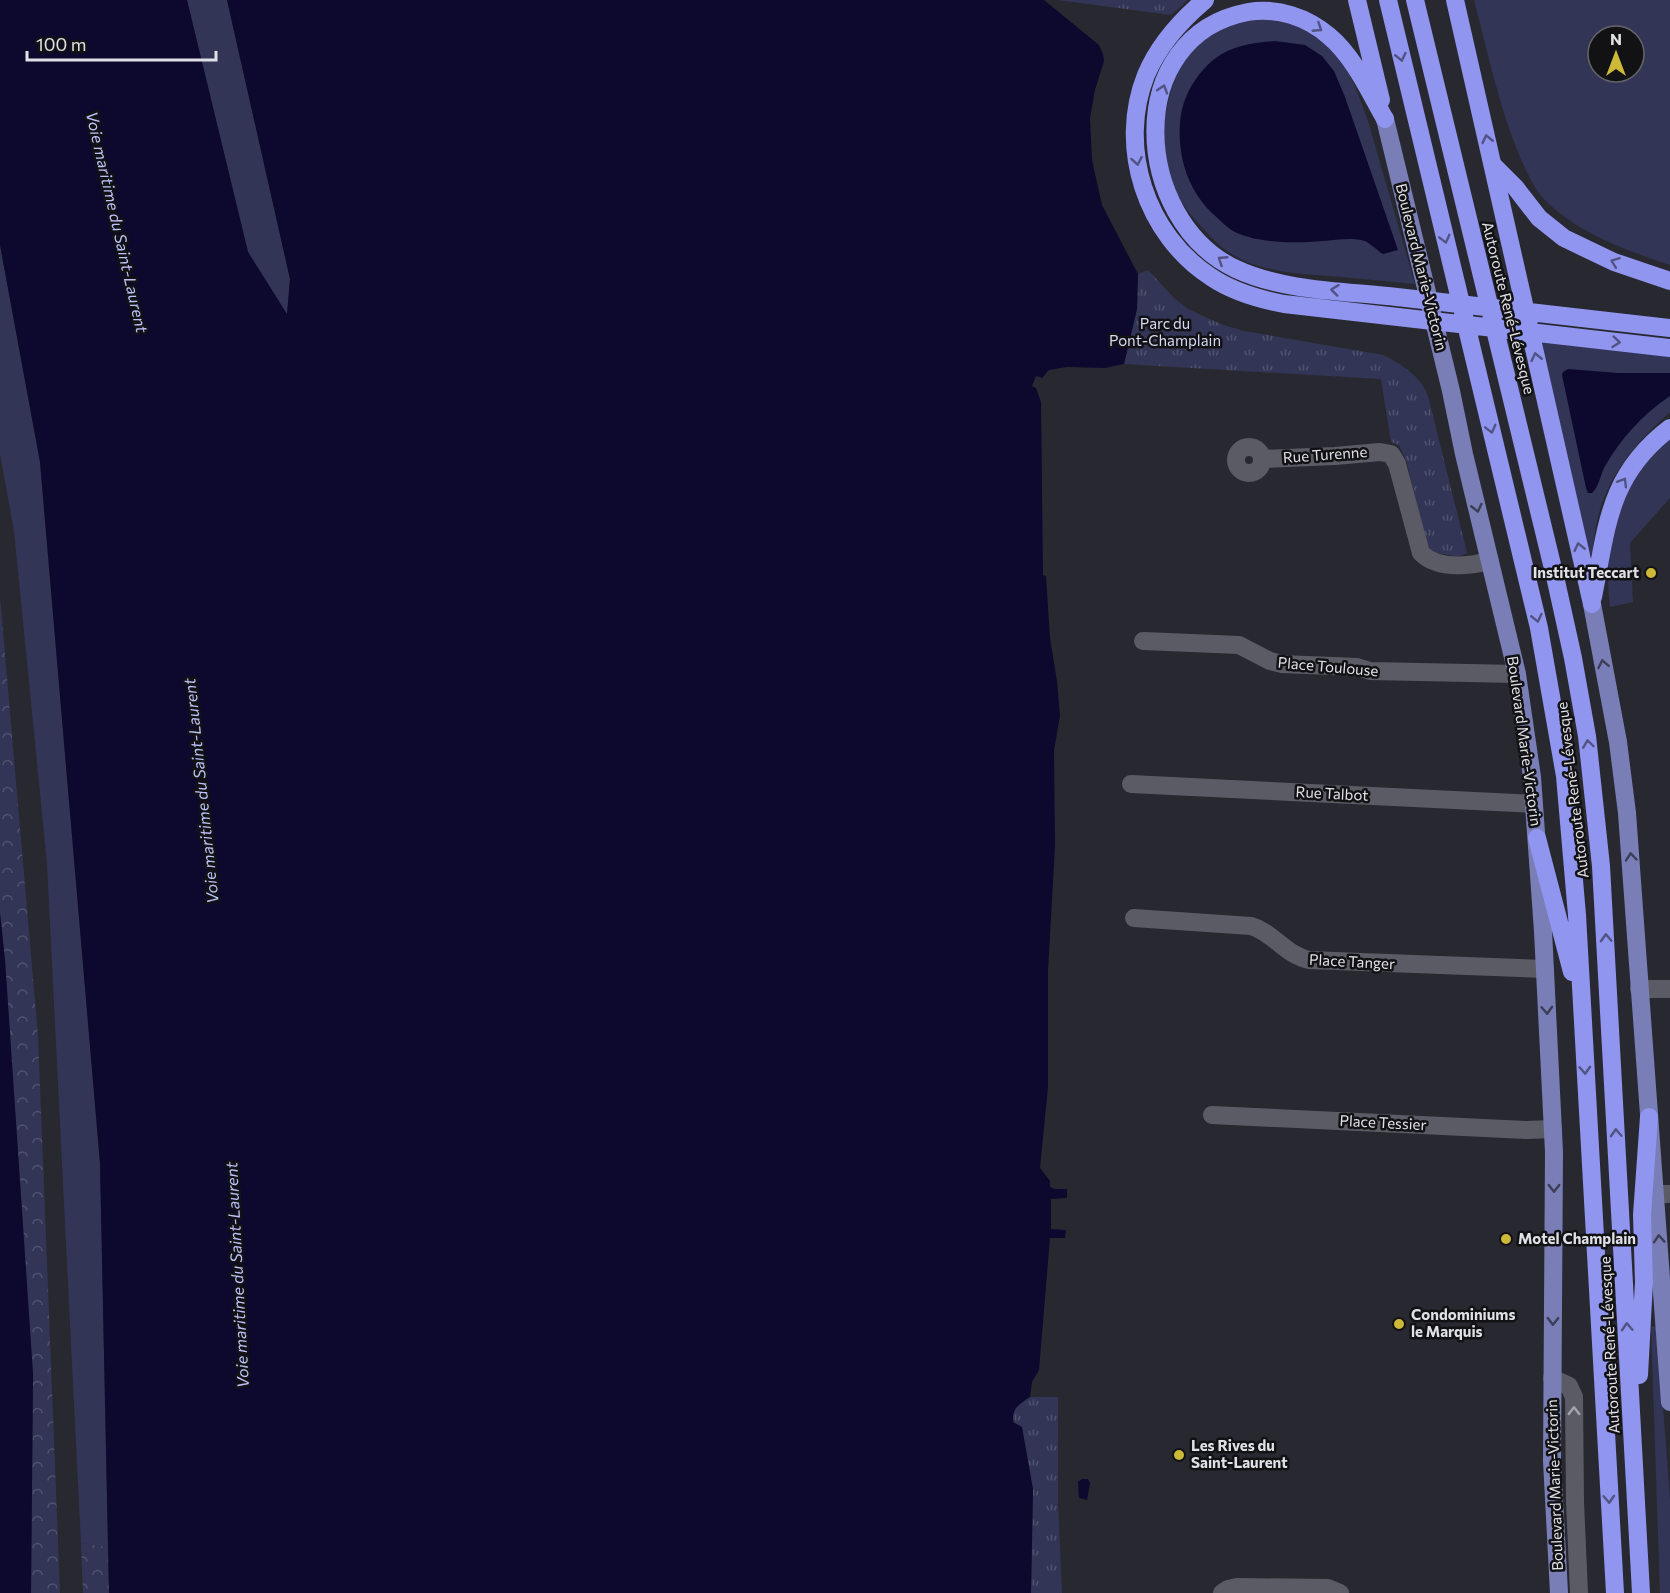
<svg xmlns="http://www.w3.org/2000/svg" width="1670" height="1593" font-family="Commissioner,sans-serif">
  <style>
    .green { fill: #333556; fill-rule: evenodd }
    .forest { fill: url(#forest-crowns) }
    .park { fill: url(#park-tufts) }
    .water { fill: #0c082e }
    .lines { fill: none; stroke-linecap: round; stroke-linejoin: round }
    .minor { stroke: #5a5b64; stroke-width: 18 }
    .major { stroke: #7a7eb7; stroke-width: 18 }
    .highway { stroke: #9095ef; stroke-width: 18 }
    .oneway { stroke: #515482 }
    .oneway2 { stroke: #3c3d56 }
    .oneway3 { stroke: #a4a5ac }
    .poi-dot { fill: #cdb938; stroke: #121215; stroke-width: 2 }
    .labels { text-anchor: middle; stroke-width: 5; stroke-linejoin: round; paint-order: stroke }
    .street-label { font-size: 15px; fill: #e0e1e6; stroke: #121215 }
    .park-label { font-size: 15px; fill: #d6daf7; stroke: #121215 }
    .poi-label { font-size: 15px; font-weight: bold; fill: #e0e1e6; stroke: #121215; text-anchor: start }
    .water-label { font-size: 16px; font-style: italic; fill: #bbc1fb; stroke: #121215 }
  </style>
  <defs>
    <pattern id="forest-crowns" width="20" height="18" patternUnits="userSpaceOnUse" patternTransform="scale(1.5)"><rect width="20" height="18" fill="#333556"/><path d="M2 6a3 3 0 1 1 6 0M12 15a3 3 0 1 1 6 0" fill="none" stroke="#50526e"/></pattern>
    <pattern id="park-tufts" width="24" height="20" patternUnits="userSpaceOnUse" patternTransform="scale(1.5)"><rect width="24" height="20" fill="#333556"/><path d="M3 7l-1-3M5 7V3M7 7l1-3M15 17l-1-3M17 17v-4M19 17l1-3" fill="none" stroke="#50526e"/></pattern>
  </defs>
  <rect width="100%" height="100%" fill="#282930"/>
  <path class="green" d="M 187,0 L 227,0 L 290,279 L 287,315 L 248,252 Z
    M 1474,0 L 1670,0 L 1670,265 C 1628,251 1577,233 1545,200 C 1534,189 1527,172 1520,157 C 1499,107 1488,53 1474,0 ZM 1598,36 L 1634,36 L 1634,72 L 1598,72 Z
    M 1247,18 L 1284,19 L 1315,35 L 1344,62 L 1355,86 L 1368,121 L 1415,284 C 1391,282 1366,279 1342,277 C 1306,274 1264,274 1232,254 C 1219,247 1208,234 1198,223 C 1161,182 1156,140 1172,88 C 1178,68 1188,48 1205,35 C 1217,27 1234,23 1247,18 Z
    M 0,245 L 40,462 L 100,1163 L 108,1547 L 81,1543 L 47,863 L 14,531 L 0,454 Z
    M 1542,339 L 1670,353 L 1670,412 C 1626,451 1595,492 1593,553 L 1588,555 L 1545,364 Z
    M 1670,435 L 1670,498 L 1630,543 L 1633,602 L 1610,607 C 1605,560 1609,524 1632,481 C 1640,465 1658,449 1670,435 Z
    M 1653,1326 L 1657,1327 L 1670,1499 L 1670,1593 L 1660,1593 L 1651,1327 Z"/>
  <path class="forest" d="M 0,597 L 38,1036 L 60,1593 L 31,1593 L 33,1374 L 5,960 L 0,913 Z
    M 81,1543 L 108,1547 L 109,1593 L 83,1593 Z"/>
  <path class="park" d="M 1058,0 L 1188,0 L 1171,15 Z
    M 1148,270 L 1174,298 L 1188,309 L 1223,325 L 1244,331 L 1383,355 C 1401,364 1421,376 1428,396 L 1467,553 L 1458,557 L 1432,552 L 1426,542 L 1407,463 L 1399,445 L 1391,442 L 1381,379 L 1124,364 L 1137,309 L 1138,274 Z
    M 1030,1397 L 1058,1397 L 1058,1504 L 1062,1593 L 1031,1593 L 1033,1489 L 1012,1414 L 1015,1408 Z"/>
  <path class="water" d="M 0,0 L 187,0 L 248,252 L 287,314 L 290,279 L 227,0 L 1044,0 L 1099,45 L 1103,54 L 1104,61 L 1095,90 L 1090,118 L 1092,160 L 1102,205 L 1138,274 L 1137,309 L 1124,364 L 1105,368 L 1067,367 L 1049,370 L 1042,378 L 1036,376 L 1032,386 L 1036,388 L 1041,402 L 1043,575 L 1046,576 L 1050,638 L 1057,681 L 1060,716 L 1054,750 L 1055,846 L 1048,971 L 1048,1087 L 1040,1168 L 1050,1181 L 1050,1187 L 1055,1189 L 1067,1189 L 1067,1198 L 1051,1199 L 1051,1229 L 1066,1230 L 1065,1238 L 1050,1238 L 1039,1370 L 1032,1382 L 1030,1397 C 1019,1404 1012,1408 1013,1422 L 1022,1427 L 1033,1489 L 1031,1593 L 109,1593 L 100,1163 L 40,462 L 0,245 Z
    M 1275,41 L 1305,45 L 1322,56 L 1334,71 L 1345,97 L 1398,250 L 1383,254 C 1378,251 1371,244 1365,241 C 1352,237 1336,240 1323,241 C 1296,243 1263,244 1237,233 C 1228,229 1220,220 1212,213 C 1197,199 1186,178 1182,157 C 1177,130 1179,102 1196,79 C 1217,49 1240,44 1275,41 Z
    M 1568,369 L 1618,373 L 1670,373 L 1670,396 C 1642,415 1621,438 1604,468 C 1600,476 1599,487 1592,493 L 1588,493 L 1586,488 L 1562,375 L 1563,372 Z
    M 0,913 L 5,960 L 33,1374 L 31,1593 L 0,1593 Z
    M 1082,1479 L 1088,1479 L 1090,1483 L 1087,1500 L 1079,1498 L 1078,1482 Z"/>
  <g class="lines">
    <path class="minor" d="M1236 460a13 13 0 1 1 26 0a13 13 0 1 1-26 0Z
      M 1263,459 L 1335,456 L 1380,452 L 1391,454 L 1397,464 L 1421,553 C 1438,570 1469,566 1490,561
      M 1143,641 L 1239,645 L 1270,661 L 1282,664 L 1357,667 L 1370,671 L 1517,674
      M 1131,784 L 1534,804
      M 1134,918 L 1251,926 C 1273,932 1285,955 1309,960 L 1545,969
      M 1639,989 L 1670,989
      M 1212,1115 L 1526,1130 L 1553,1129
      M 1655,1194 L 1670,1194
      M 1552,1378 L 1569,1386 L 1574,1397 L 1575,1502 L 1579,1593
      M 1222,1593 L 1228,1589 L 1237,1587 L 1328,1588 L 1340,1593"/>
    <path class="major" d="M 1385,119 L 1451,391 L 1464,454 L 1517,674 L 1532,777 L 1543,931 L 1554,1152 L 1552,1461 L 1559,1593
      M 1592,604 L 1618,742 L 1627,813 L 1670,1402"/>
    <path class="highway" d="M 1205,0 C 1180,21 1159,44 1146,75 C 1117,147 1146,235 1211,277 C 1233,292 1258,299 1284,304 L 1670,348
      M 1357,0 L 1381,100
      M 1388,0 L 1539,628 L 1565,776 L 1577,915 L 1615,1593
      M 1415,0 L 1556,581 L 1573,658 L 1587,736 L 1601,866 L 1641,1593
      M 1455,0 L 1592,604
      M 1385,119 C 1369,91 1354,57 1329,36 C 1307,17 1277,7 1248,12 C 1121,36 1132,220 1236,269 C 1283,291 1345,291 1397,297 C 1488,307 1579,318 1670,328
      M 1493,165 L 1515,187 L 1539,218 L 1564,238 L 1614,262 L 1670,281
      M 1593,597 C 1607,527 1608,475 1670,428
      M 1537,838 L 1572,972
      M 1639,1375 L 1644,1282 L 1642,1215 L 1649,1117"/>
  </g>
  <defs><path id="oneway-chevron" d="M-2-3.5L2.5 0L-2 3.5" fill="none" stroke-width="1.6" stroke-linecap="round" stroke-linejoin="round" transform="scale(1.5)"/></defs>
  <g class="oneway">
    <use href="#oneway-chevron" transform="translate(1318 28) rotate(33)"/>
    <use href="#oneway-chevron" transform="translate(1401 57) rotate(77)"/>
    <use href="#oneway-chevron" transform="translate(1163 89) rotate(-72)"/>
    <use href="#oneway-chevron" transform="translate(1487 139) rotate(-103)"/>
    <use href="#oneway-chevron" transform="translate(1137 161) rotate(80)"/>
    <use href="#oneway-chevron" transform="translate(1445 239) rotate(76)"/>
    <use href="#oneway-chevron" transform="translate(1222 260) rotate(-147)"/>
    <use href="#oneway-chevron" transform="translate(1615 262) rotate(-159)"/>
    <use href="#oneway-chevron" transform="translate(1335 290) rotate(-173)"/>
    <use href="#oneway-chevron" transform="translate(1616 342) rotate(6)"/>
    <use href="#oneway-chevron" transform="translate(1536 357) rotate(-103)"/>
    <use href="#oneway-chevron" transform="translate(1491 429) rotate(76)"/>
    <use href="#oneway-chevron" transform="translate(1623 482) rotate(-59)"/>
    <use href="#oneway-chevron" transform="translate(1579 547) rotate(-103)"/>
    <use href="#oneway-chevron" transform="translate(1537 618) rotate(77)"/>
    <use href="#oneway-chevron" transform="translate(1588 744) rotate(-98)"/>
    <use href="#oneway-chevron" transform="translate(1606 938) rotate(-93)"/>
    <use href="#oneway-chevron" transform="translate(1585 1070) rotate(87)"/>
    <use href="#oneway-chevron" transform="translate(1616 1133) rotate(-93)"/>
    <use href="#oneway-chevron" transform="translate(1627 1327) rotate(-93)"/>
    <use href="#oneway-chevron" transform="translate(1609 1499) rotate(87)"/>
  </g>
  <g class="oneway2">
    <use href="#oneway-chevron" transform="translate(1477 508) rotate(77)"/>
    <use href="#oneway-chevron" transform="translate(1603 664) rotate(-101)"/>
    <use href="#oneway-chevron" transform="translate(1631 857) rotate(-95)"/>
    <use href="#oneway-chevron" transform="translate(1547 1010) rotate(87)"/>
    <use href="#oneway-chevron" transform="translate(1554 1188) rotate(90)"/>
    <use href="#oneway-chevron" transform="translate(1659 1239) rotate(-94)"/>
    <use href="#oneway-chevron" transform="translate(1553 1321) rotate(91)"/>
  </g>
  <use class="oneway3" href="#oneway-chevron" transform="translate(1574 1411) rotate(-90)"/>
  <g class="poi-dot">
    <circle cx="1651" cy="573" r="6"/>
    <circle cx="1506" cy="1239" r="6"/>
    <circle cx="1399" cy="1324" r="6"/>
    <circle cx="1179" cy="1455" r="6"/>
  </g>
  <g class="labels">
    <g class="street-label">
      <text transform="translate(1421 267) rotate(76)" y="5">Boulevard Marie-Victorin</text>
      <text transform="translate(1508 308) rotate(76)" y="5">Autoroute René-Lévesque</text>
      <text transform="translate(1325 455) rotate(-4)" y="5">Rue Turenne</text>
      <text transform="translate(1328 667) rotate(5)" y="5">Place Toulouse</text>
      <text transform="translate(1524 741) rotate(82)" y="5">Boulevard Marie-Victorin</text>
      <text transform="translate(1573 790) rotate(-97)" y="5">Autoroute René-Lévesque</text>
      <text transform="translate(1332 794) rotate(3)" y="5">Rue Talbot</text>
      <text transform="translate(1352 962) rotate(3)" y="5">Place Tanger</text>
      <text transform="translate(1383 1123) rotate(3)" y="5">Place Tessier</text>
      <text transform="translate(1610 1345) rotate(-93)" y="5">Autoroute René-Lévesque</text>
      <text transform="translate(1555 1485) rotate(-92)" y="5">Boulevard Marie-Victorin</text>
    </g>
    <g class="park-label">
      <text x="1165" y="329">Parc du<tspan x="1165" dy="17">Pont-Champlain</tspan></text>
    </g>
    <g class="poi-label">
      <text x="1639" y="578" text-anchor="end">Institut Teccart</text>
      <text x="1518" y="1244">Motel Champlain</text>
      <text x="1411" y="1320">Condominiums<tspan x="1411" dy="17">le Marquis</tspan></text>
      <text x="1191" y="1451">Les Rives du<tspan x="1191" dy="17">Saint-Laurent</tspan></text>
    </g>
    <g class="water-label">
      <text transform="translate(117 222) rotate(77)" y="6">Voie maritime du Saint-Laurent</text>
      <text transform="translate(201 791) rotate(-96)" y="6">Voie maritime du Saint-Laurent</text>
      <text transform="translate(237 1275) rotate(-93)" y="6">Voie maritime du Saint-Laurent</text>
    </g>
  </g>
  <g transform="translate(1616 54)"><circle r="28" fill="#121215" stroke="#646569" stroke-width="1.5"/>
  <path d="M0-4.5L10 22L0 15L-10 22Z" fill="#cdb938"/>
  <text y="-9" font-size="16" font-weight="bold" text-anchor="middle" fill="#e0e1e6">N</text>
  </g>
  <path d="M27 51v9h189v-9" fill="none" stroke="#e0e1e6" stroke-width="3"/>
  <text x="36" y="51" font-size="18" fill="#e0e1e6" stroke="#121215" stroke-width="4.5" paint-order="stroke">100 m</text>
</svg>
